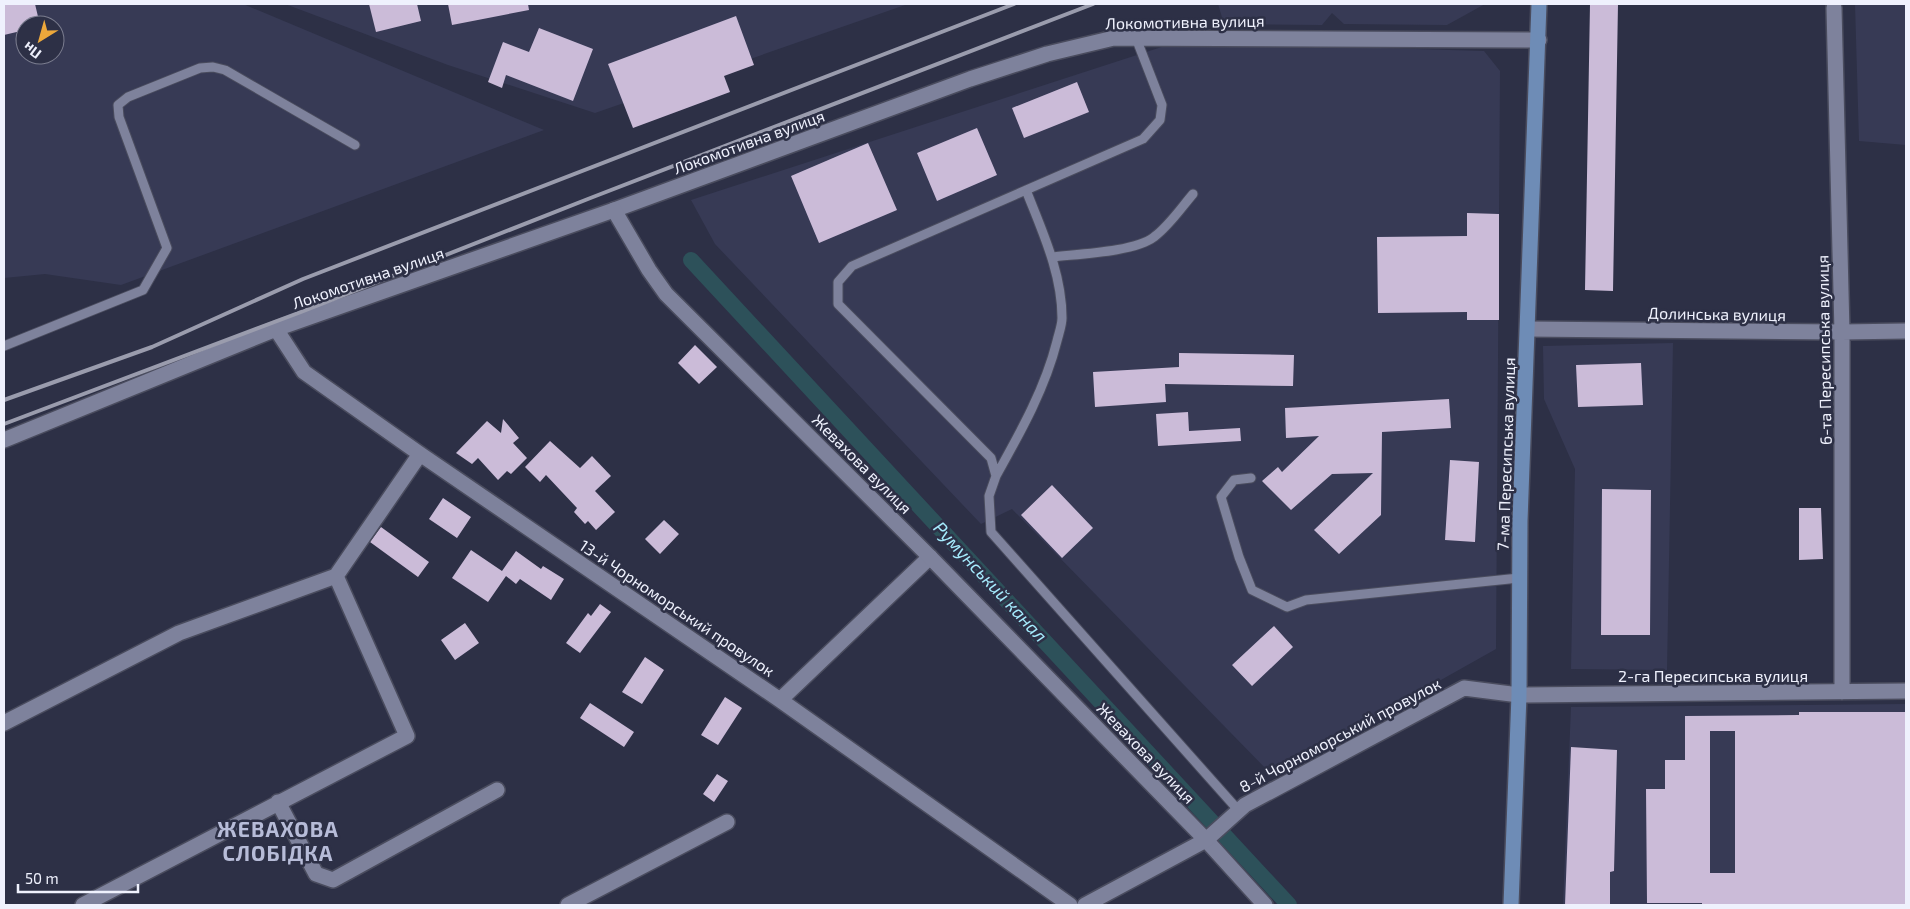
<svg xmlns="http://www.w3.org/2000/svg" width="1910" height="909" font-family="'Exo 2',sans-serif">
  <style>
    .built { fill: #373a55; fill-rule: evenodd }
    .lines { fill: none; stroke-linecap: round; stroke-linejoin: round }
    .canal { stroke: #2d515a; stroke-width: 16 }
    .building { fill: #cbbbd8; fill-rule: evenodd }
    .service-casing { stroke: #4a4c5e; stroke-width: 11 }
    .minor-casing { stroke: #4a4c5e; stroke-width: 18 }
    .tertiary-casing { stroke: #4a4c5e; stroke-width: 18 }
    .secondary-casing { stroke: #4a4c5e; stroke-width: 18 }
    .service { stroke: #7e829c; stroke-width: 9 }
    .minor { stroke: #7e829c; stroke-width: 15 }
    .tertiary { stroke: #7e829c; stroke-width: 15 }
    .secondary { stroke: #6e8cb6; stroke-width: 15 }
    .rail { stroke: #9a9cad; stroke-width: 4 }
    .labels { text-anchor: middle; stroke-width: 5; stroke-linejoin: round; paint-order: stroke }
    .street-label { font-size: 16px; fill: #eff1fd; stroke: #2d3046 }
    .water-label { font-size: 18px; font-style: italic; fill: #a5ebfd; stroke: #2d3046 }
    .district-label { font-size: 21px; font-weight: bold; letter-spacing: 1px; fill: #b7bcd8; stroke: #2d3046 }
  </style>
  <rect width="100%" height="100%" fill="#2d3046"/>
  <path class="built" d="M 4,4 L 243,4 L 544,130 L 121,285 L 45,274 L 4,278 ZM 25,25 L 55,25 L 55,55 L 25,55 Z
    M 285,4 L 908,4 L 595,113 L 448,65 Z
    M 1218,4 L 1485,4 L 1447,25 L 1344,24 L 1332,13 L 1322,25 L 1224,24 Z
    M 1855,4 L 1906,4 L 1906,145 L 1859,141 Z
    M 1177,42 L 1484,51 L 1500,71 L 1496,649 L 1272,775 L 1012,509 L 981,524 L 715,244 L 691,200 Z
    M 1673,343 L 1667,670 L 1571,669 L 1575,469 L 1544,399 L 1543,346 Z
    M 1906,704 L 1906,905 L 1563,905 L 1571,707 Z"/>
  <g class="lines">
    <path class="canal" d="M 691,260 L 1289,905"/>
  </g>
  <path class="building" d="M 4,4 L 35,4 L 40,25 L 25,25 L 25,30 L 4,35 Z
    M 369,4 L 417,4 L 421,21 L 376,32 Z
    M 448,4 L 528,4 L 529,10 L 452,25 Z
    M 1590,4 L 1618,4 L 1613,291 L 1585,290 Z
    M 736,16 L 754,65 L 724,76 L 730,92 L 633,128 L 608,64 Z
    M 539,28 L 593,49 L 573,101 L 506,75 L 502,88 L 488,82 L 503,42 L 529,52 Z
    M 1077,82 L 1089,112 L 1024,138 L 1012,108 Z
    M 977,128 L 997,175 L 937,201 L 917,153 Z
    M 868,143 L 897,210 L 819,243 L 791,176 Z
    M 1467,213 L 1499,214 L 1499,320 L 1467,320 L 1467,312 L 1378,313 L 1377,237 L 1467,236 Z
    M 695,345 L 717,367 L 699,384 L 678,363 Z
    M 1179,353 L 1294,355 L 1293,386 L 1165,384 L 1166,402 L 1095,407 L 1093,372 L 1179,367 Z
    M 1641,363 L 1643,405 L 1578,407 L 1576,365 Z
    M 1449,399 L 1451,428 L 1382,432 L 1381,515 L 1339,554 L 1314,530 L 1373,473 L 1332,474 L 1291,510 L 1262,481 L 1278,467 L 1282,472 L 1319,436 L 1286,438 L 1285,408 Z
    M 1188,412 L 1189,431 L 1240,428 L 1241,441 L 1158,446 L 1156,414 Z
    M 503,419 L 519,438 L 513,443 L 527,458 L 511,474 L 507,471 L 498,480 L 478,458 L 472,464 L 456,453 L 487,421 L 501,433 Z
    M 550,441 L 580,468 L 592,456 L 611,476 L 595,491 L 615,512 L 596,530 L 588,521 L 585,524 L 574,512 L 577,508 L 546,475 L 540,482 L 525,467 Z
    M 1450,460 L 1479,462 L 1475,542 L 1445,540 Z
    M 1052,485 L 1093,528 L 1062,558 L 1021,515 Z
    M 1602,489 L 1651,490 L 1650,635 L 1601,635 Z
    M 443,498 L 471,517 L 457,538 L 429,519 Z
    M 1799,508 L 1821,508 L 1823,559 L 1799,560 Z
    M 664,520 L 679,534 L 660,554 L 645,539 Z
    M 381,527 L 429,562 L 418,577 L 370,542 Z
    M 471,550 L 502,571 L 516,551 L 541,569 L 543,566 L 564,579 L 551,600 L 520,579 L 516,584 L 506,576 L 488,602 L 452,578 Z
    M 600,604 L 611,612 L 580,653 L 566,643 L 588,613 L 591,616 Z
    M 465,623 L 479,643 L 455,660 L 441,640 Z
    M 1274,626 L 1293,647 L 1252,686 L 1232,665 Z
    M 645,657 L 664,670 L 642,704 L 622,692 Z
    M 725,697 L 742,708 L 718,745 L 701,735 Z
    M 590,703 L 634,732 L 624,747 L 580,718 Z
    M 1799,712 L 1906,712 L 1906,905 L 1702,905 L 1702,903 L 1647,903 L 1646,789 L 1665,789 L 1665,760 L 1685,760 L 1685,716 L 1799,715 ZM 1710,731 L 1735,731 L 1735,873 L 1710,873 Z
    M 1571,747 L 1617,750 L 1614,871 L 1610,872 L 1610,905 L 1565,905 Z
    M 717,774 L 728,781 L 714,802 L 703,794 Z"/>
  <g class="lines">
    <g class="service-casing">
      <path id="service" d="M 1136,38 L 1162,105 L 1160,120 L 1143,139 L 852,266 L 838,282 L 838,304 L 991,458 L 996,476 L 989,496 L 991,532 L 1239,811
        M 1052,257 C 1077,254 1135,252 1154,237 C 1169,226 1181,208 1193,194
        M 4,346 L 143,290 L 167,248 L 119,117 L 118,105 L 128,97 L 200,68 L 213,67 L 225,70 L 355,145
        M 996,476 C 1020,433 1045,389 1057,341 C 1059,333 1062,325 1062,318 C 1062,273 1042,231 1026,190
        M 1251,478 L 1234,480 L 1221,497 L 1239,557 L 1252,590 L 1287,607 L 1306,600 L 1519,578"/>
    </g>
    <g class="minor-casing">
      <path id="minor" d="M 1834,8 L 1842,332 L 1842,692
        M 276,329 L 304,372 L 420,454 L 780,700 L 1070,905
        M 1528,329 L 1842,332 L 1906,331
        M 4,440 L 276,329 L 614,210 L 970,79 L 1047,54 L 1114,38 L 1539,40
        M 1519,695 L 1906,691
        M 780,700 L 930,557
        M 4,723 L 179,633 L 336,576 L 420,454
        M 278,802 L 316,874 L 333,880 L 497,790
        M 1206,840 L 1265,905
        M 83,905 L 407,736 L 336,576
        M 568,905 L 727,822"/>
    </g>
    <g class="tertiary-casing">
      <path id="tertiary" d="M 614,210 L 649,270 L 666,294 L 930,557 L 1206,840
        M 1085,905 L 1206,840 L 1245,805 L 1464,688 L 1519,695"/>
    </g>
    <g class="secondary-casing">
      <path id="secondary" d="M 1511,905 L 1519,695 L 1520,521 L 1539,4"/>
    </g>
    <use href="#service" class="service"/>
    <use href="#minor" class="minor"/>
    <use href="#tertiary" class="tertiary"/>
    <use href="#secondary" class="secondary"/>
    <path class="rail" d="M 4,400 L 152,347 L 303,279 L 1014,4
      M 4,424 L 301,312 L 593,197 L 1093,4"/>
  </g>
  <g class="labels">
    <g class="street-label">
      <text transform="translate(1185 22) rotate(-1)" y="6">Локомотивна вулиця</text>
      <text transform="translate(749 142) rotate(-20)" y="6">Локомотивна вулиця</text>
      <text transform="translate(368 278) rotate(-19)" y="6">Локомотивна вулиця</text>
      <text transform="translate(1717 314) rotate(1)" y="6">Долинська вулиця</text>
      <text transform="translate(1824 350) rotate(-91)" y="6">6-та Пересипська вулиця</text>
      <text transform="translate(1506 454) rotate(-88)" y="6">7-ма Пересипська вулиця</text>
      <text transform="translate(862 464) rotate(45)" y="6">Жевахова вулиця</text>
      <text transform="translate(677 608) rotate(34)" y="6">13-й Чорноморський провулок</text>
      <text x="1713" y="682">2-га Пересипська вулиця</text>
      <text transform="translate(1340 735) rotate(-28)" y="6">8-й Чорноморський провулок</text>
      <text transform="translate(1146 753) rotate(46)" y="6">Жевахова вулиця</text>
    </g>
    <g class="water-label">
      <text transform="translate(990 582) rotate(47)" y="6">Румунський канал</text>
    </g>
    <g class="district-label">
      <text x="278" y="837">ЖЕВАХОВА<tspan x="278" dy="24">СЛОБІДКА</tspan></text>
    </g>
  </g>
  <rect width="1910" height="909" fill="none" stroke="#eff1fd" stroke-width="10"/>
  <g transform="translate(40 40) rotate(217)"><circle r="24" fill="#2d3046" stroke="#7b7d8f"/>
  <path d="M0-4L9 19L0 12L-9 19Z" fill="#eda83b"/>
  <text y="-8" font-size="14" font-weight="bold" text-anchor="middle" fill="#eff1fd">Пн</text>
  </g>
  <path d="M18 884v8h120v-8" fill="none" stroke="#eff1fd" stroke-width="2.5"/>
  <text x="25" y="884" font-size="15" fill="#eff1fd" stroke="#2d3046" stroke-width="4" paint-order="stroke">50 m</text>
</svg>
